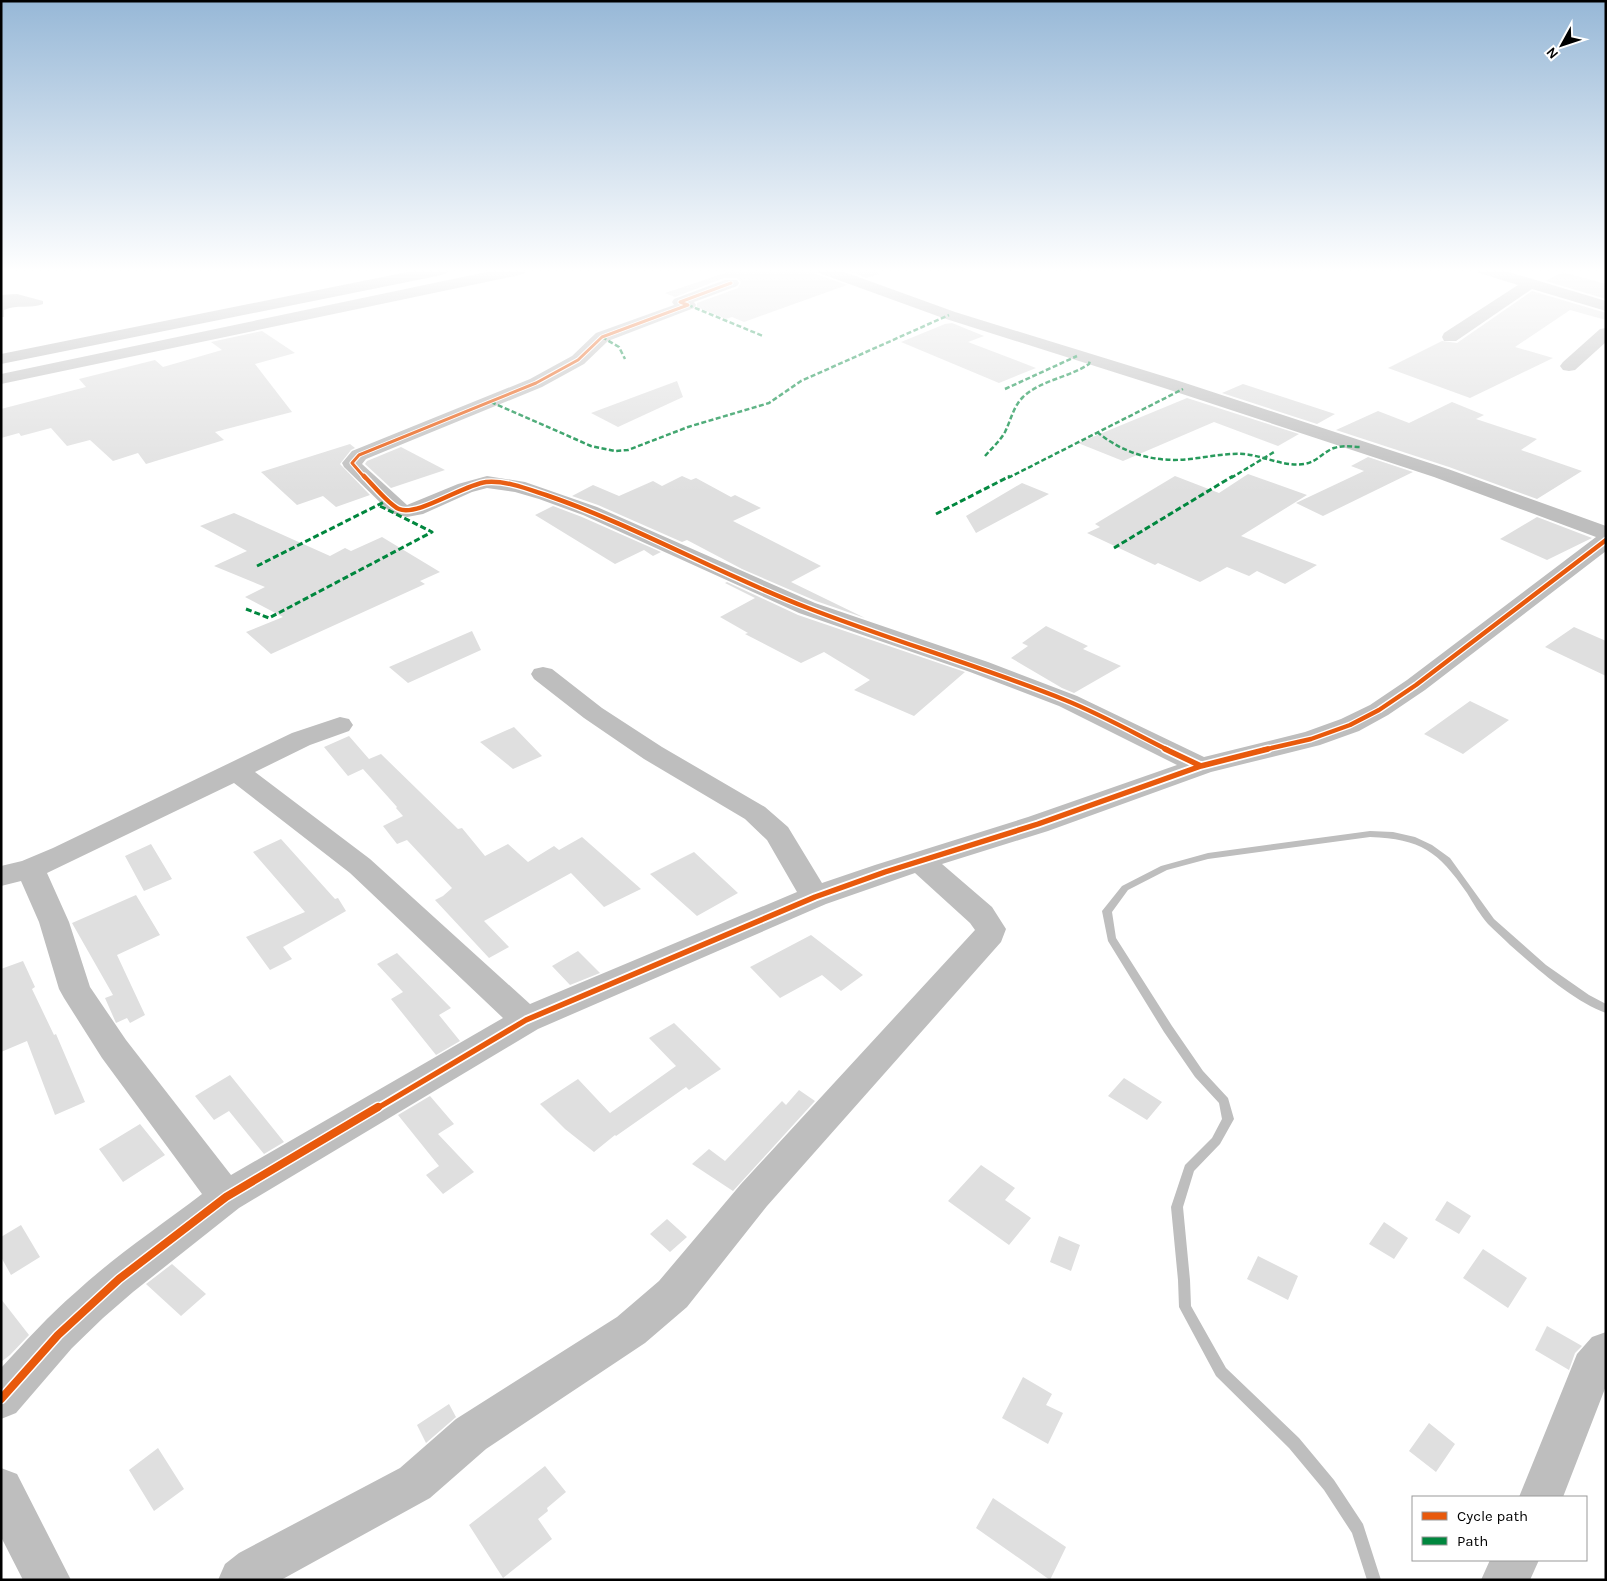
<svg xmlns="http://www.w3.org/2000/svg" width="1607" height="1581" font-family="Karla,sans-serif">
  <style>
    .water { fill: #bebebe }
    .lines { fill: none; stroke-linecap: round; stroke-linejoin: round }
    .stream { fill: #bebebe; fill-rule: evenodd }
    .building { fill: #dfdfdf }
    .street { fill: #bebebe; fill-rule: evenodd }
    .secondary { fill: #b8b8b8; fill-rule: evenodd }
    .quiet-far1 { stroke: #00873e; stroke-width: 2.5; stroke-dasharray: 5 2.5; stroke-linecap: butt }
    .quiet { stroke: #00873e; stroke-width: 3; stroke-dasharray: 6 3; stroke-linecap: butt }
    .cycleway-far3-casing { stroke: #fff; stroke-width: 5 }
    .cycleway-far2-casing { stroke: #fff; stroke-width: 7 }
    .cycleway-far1-casing { stroke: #fff; stroke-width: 9 }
    .cycleway-casing { stroke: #fff; stroke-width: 11 }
    .cycleway-far3 { stroke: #e8590c; stroke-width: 3 }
    .cycleway-far2 { stroke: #e8590c; stroke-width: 4.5 }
    .cycleway-far1 { stroke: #e8590c; stroke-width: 5.5 }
    .cycleway { stroke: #e8590c; stroke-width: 8 }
  </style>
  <rect width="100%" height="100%" fill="#fff"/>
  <path class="water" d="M 17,294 L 43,301 L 43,304 C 30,309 17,304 4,310 L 4,317 L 1,317 L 1,295 Z"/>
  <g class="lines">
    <path class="stream" d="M 1370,831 L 1393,832 L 1415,837 L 1432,845 L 1450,858 L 1494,919 L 1546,965 L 1589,995 L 1606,1004 L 1606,1013 C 1574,1002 1535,967 1510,945 C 1503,938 1495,931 1488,924 C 1480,915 1473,903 1467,893 C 1438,851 1421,839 1370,837 L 1208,859 L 1167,870 L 1128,890 L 1112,912 L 1116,938 L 1172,1026 L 1203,1071 L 1228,1098 L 1234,1119 L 1220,1144 L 1194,1171 L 1183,1207 L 1190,1280 L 1191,1306 L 1226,1368 L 1299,1438 L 1334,1480 L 1363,1524 L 1381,1580 L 1367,1580 L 1352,1533 L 1324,1490 L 1289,1448 L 1216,1376 L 1179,1307 L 1178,1280 L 1171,1207 L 1185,1165 L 1212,1138 L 1222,1119 L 1219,1103 L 1195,1077 L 1164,1032 L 1108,941 L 1102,911 L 1122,886 L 1161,866 L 1208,853 Z"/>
  </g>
  <path class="building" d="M 734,270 L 815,270 L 818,275 L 847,285 L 744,322 L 732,317 L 726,319 L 697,307 L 697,303 L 738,288 L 741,282 L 737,278 L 724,278 L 675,297 L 665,293 Z
    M 845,270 L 878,270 L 879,274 L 867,278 Z
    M 1562,272 L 1606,284 L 1606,299 L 1546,281 Z
    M 1532,291 L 1606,313 L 1606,320 L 1570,310 L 1515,347 L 1553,358 L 1470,398 L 1388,368 L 1442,341 L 1457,343 Z
    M 952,323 L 984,336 L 968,342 L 1036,368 L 999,383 L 901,342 L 945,324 Z
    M 262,331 L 295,353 L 255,364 L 292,412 L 215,432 L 224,440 L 146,464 L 138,453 L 113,461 L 90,440 L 67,446 L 51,428 L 21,436 L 19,433 L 1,438 L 1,409 L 86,387 L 79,379 L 155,360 L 163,367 L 222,350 L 211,342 Z
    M 677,381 L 683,397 L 618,427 L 591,413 Z
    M 1243,384 L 1335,414 L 1317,424 L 1222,393 Z
    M 1187,398 L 1299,434 L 1278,446 L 1214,422 L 1123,461 L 1078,443 Z
    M 1452,402 L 1484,415 L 1476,419 L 1537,439 L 1521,450 L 1582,471 L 1537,499 L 1449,467 L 1336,430 L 1378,411 L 1409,423 Z
    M 350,444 L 355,448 L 351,450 L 340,464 L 370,495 L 336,507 L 323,496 L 297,505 L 261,472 Z
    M 401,447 L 445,470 L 391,488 L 365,464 L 367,461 Z
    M 1368,457 L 1413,472 L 1323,516 L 1296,503 L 1364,471 L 1351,466 Z
    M 1248,474 L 1307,495 L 1241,536 L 1317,565 L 1285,584 L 1257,571 L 1249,576 L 1227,567 L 1200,582 L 1158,563 L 1155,565 L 1087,533 L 1100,527 L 1095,524 L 1175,476 L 1219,493 Z
    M 682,476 L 691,480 L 696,478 L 731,497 L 735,495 L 761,508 L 733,521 L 821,566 L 791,582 L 865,618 L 816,601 L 742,569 L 687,540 L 682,542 L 598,505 L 572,496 L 593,485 L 619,496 L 653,481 L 662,486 Z
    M 1022,483 L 1049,494 L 976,533 L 966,516 Z
    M 553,506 L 582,517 L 661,552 L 653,556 L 644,550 L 615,564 L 535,515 Z
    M 234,513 L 330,556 L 345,548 L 351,551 L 382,537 L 440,572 L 420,581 L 425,584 L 271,654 L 246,632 L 283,617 L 245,597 L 265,587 L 214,566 L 247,551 L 200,526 Z
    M 1537,517 L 1592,538 L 1547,560 L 1500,539 Z
    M 727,582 L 798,615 L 965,672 L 914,716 L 854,690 L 870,680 L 824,652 L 801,663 L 745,634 L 748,633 L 720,617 L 755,598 L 725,583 Z
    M 1046,626 L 1088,646 L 1083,649 L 1121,666 L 1074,693 L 1062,688 L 1011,658 L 1028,646 L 1022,643 Z
    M 1574,627 L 1606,641 L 1606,676 L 1545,647 Z
    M 472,631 L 481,650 L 408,683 L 389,667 Z
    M 1470,701 L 1509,720 L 1463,754 L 1424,734 Z
    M 514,727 L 542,756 L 513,769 L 480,742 Z
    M 349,736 L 369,759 L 381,754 L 458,829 L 462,828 L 485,856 L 508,844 L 528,862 L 554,846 L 559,850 L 582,837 L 641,889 L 604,907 L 571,873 L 484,921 L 509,947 L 489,958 L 435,900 L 443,896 L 452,888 L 407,840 L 397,844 L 383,826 L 403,816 L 396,808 L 397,807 L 363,769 L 348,776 L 324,747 Z
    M 281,839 L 335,899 L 338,898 L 346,911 L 283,947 L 292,959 L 270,970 L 246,937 L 305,912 L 253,852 Z
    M 151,844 L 172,879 L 144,891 L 125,856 Z
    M 694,852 L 738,893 L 697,916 L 650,874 Z
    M 136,895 L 160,935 L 117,955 L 145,1015 L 130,1023 L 127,1018 L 116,1023 L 105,998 L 113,995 L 72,923 Z
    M 811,935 L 863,975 L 841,991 L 822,975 L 780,998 L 750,967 Z
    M 578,951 L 600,973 L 570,985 L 552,966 Z
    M 397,953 L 451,1008 L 439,1015 L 460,1041 L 436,1055 L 391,999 L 403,992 L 377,964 Z
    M 23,961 L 35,987 L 32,989 L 54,1035 L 56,1034 L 85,1102 L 55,1115 L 27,1041 L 1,1052 L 1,969 Z
    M 674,1023 L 721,1069 L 689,1090 L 686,1087 L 616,1136 L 615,1135 L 594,1152 L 565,1129 L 540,1104 L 578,1079 L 610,1113 L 676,1066 L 649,1038 Z
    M 230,1075 L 284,1142 L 264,1154 L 229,1111 L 214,1120 L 195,1096 Z
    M 1124,1078 L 1162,1102 L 1147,1120 L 1108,1096 Z
    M 799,1090 L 815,1101 L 733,1191 L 692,1164 L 709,1149 L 725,1161 L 782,1101 L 786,1105 Z
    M 430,1096 L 454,1124 L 438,1134 L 474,1172 L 443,1194 L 426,1175 L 439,1166 L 398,1115 Z
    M 140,1124 L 165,1155 L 123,1182 L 99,1149 Z
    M 981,1165 L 1015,1188 L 1005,1200 L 1031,1218 L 1009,1245 L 948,1201 Z
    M 1447,1201 L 1471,1216 L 1459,1234 L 1435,1220 Z
    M 667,1219 L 687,1237 L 670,1252 L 650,1234 Z
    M 1384,1222 L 1408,1238 L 1394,1259 L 1369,1244 Z
    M 21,1225 L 40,1257 L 11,1275 L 1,1257 L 1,1237 Z
    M 1059,1236 L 1080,1245 L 1071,1271 L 1050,1262 Z
    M 1483,1249 L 1527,1278 L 1508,1308 L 1463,1278 Z
    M 1258,1256 L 1298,1276 L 1288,1300 L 1247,1279 Z
    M 172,1264 L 206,1294 L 181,1316 L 146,1284 Z
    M 1,1299 L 29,1335 L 10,1355 L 1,1362 Z
    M 1547,1326 L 1582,1346 L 1575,1353 L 1569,1370 L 1535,1350 Z
    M 1023,1377 L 1052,1394 L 1046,1405 L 1063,1413 L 1048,1444 L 1002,1418 Z
    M 449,1404 L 456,1417 L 426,1443 L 417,1425 Z
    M 1429,1423 L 1455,1444 L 1436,1472 L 1409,1451 Z
    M 158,1448 L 184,1489 L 154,1511 L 129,1470 Z
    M 545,1466 L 566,1492 L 547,1508 L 548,1511 L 538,1519 L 552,1539 L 503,1578 L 469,1525 Z
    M 993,1498 L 1066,1547 L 1050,1580 L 976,1528 Z"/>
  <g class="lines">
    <path class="street" d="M 496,270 L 527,270 L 525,273 L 520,275 L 1,384 L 1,374 Z
      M 817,270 L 839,270 L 955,312 L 1176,380 L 1448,469 L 1606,526 L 1606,551 L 1425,690 L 1388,715 L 1359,731 L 1320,745 L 1211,772 L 1048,831 L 942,864 L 992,907 L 1006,929 L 1001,942 L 767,1206 L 687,1307 L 645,1343 L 486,1449 L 430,1498 L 281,1580 L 218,1580 L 225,1564 L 239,1553 L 400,1468 L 456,1419 L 617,1317 L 659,1281 L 741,1184 L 975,930 L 970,923 L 915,873 L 826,904 L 538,1029 L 239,1208 L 133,1292 L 103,1318 L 72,1348 L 16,1413 L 1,1419 L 1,1368 C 25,1342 49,1315 76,1292 C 115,1256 160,1226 202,1194 L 102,1058 L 64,998 L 59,989 L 39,922 L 21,881 L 1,886 L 1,866 L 22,861 L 53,848 L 292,733 L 340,717 L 349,719 L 353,725 L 349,731 L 310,745 L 255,772 L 370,859 L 530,1004 L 797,892 L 767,840 L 745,819 L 644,759 L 584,718 L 534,679 L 531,674 L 534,669 L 543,667 L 552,669 L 602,708 L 662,747 L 765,807 L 788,827 L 822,883 L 875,865 L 1028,817 L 1177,765 L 1059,706 L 970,672 L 799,613 L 583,515 L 539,499 L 515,492 L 487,488 L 472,492 L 423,514 L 407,517 L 391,513 L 344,467 L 342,463 L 352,451 L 530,379 L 572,356 L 596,333 L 674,305 L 672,302 L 674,299 L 725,280 L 737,280 L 739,283 L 737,286 L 694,302 L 696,305 L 694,308 L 608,341 L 584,364 L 542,387 L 366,459 L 362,464 L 407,505 L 458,484 L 487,476 L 525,482 L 597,507 L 815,603 L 988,662 L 1077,696 L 1204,757 L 1305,732 L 1341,719 L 1370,705 L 1407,680 L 1596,537 L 1434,477 L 1164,388 L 943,318 L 819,273 ZM 234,783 L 350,873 L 503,1018 L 231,1175 L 126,1040 L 90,987 L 69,922 L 47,873 Z
      M 1477,270 L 1502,270 L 1606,301 L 1606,311 L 1532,289 L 1456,341 L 1444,341 L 1442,337 L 1444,333 L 1518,285 L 1479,273 Z
      M 1606,328 L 1606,342 L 1575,370 L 1569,371 L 1563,370 L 1560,366 L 1563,362 L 1600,329 Z
      M 1606,1332 L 1606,1386 L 1563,1497 L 1519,1497 L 1577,1354 L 1592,1337 Z
      M 1,1468 L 17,1474 L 71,1580 L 23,1580 L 1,1537 Z
      M 1490,1560 L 1539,1560 L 1530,1580 L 1481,1580 Z"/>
    <path class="secondary" d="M 417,270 L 449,270 L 447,273 L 442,275 L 1,364 L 1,354 Z"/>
    <path class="quiet-far1" d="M 688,305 L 763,336
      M 602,337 L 619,347 L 625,359
      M 1005,389 L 1077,356
      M 491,402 L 591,446 L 615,451 L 628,450 L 688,427 L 769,403 L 801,381 L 949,315
      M 1097,432 C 1124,454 1156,463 1190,459 C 1208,457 1226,453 1244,454 C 1264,456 1284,467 1304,464 C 1317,462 1323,452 1334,448 C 1343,445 1352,447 1361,447
      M 985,456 C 992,448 1000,441 1005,432 C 1011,420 1013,407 1023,397 C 1041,380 1068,378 1089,364 L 1090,360
      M 1008,478 L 1183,389
      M 1231,478 L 1274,452"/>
    <path class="quiet" d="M 936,514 L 1010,476
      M 1114,548 L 1233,476
      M 257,566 L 384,502
      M 246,609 L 269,618 L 432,532 L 378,505"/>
    <g class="cycleway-far3-casing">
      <path id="cycleway-far3" d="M 365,478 L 352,463 L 359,455 L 536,383 L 578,360 L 602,337 L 688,305 L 680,302 L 731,283"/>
    </g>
    <g class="cycleway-far2-casing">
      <path id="cycleway-far2" d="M 364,476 C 373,485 389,505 399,509 C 417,517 463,485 486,482 C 505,480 528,489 546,495 C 636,526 719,574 808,608 C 893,641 980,666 1065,700 C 1100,714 1134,733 1168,750
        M 1263,750 L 1311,739 L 1350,725 L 1379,710 L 1416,685 L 1606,540"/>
    </g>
    <g class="cycleway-far1-casing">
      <path id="cycleway-far1" d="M 1165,749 L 1201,766
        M 376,1109 L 526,1020 L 815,897 L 885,872 L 1038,824 L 1201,766 L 1268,749"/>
    </g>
    <g class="cycleway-casing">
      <path id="cycleway" d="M 1,1399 L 58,1335 L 119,1279 L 226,1197 L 378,1107"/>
    </g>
    <use href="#cycleway-far3" class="cycleway-far3"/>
    <use href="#cycleway-far2" class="cycleway-far2"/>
    <use href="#cycleway-far1" class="cycleway-far1"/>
    <use href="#cycleway" class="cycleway"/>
  </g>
  <linearGradient id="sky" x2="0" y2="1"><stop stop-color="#97b8d7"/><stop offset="0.55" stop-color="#fff"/><stop offset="1" stop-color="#fff" stop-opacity="0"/></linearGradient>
  <rect width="1607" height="492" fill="url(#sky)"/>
  <rect width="1607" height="1581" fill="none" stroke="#000000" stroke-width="5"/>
  <rect x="1412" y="1496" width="175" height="65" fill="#ffffff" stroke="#999999"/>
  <rect x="1422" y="1512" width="25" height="8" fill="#e8590c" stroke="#999999"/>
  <text x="1457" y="1521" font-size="15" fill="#000000">Cycle path</text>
  <rect x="1422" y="1537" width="25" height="8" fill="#00873e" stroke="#999999"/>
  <text x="1457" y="1546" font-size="15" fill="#000000">Path</text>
  <g transform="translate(1562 45) rotate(230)" stroke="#ffffff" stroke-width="4" paint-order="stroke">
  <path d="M0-4L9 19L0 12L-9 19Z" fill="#000000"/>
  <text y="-8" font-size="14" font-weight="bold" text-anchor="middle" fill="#000000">N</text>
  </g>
</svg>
